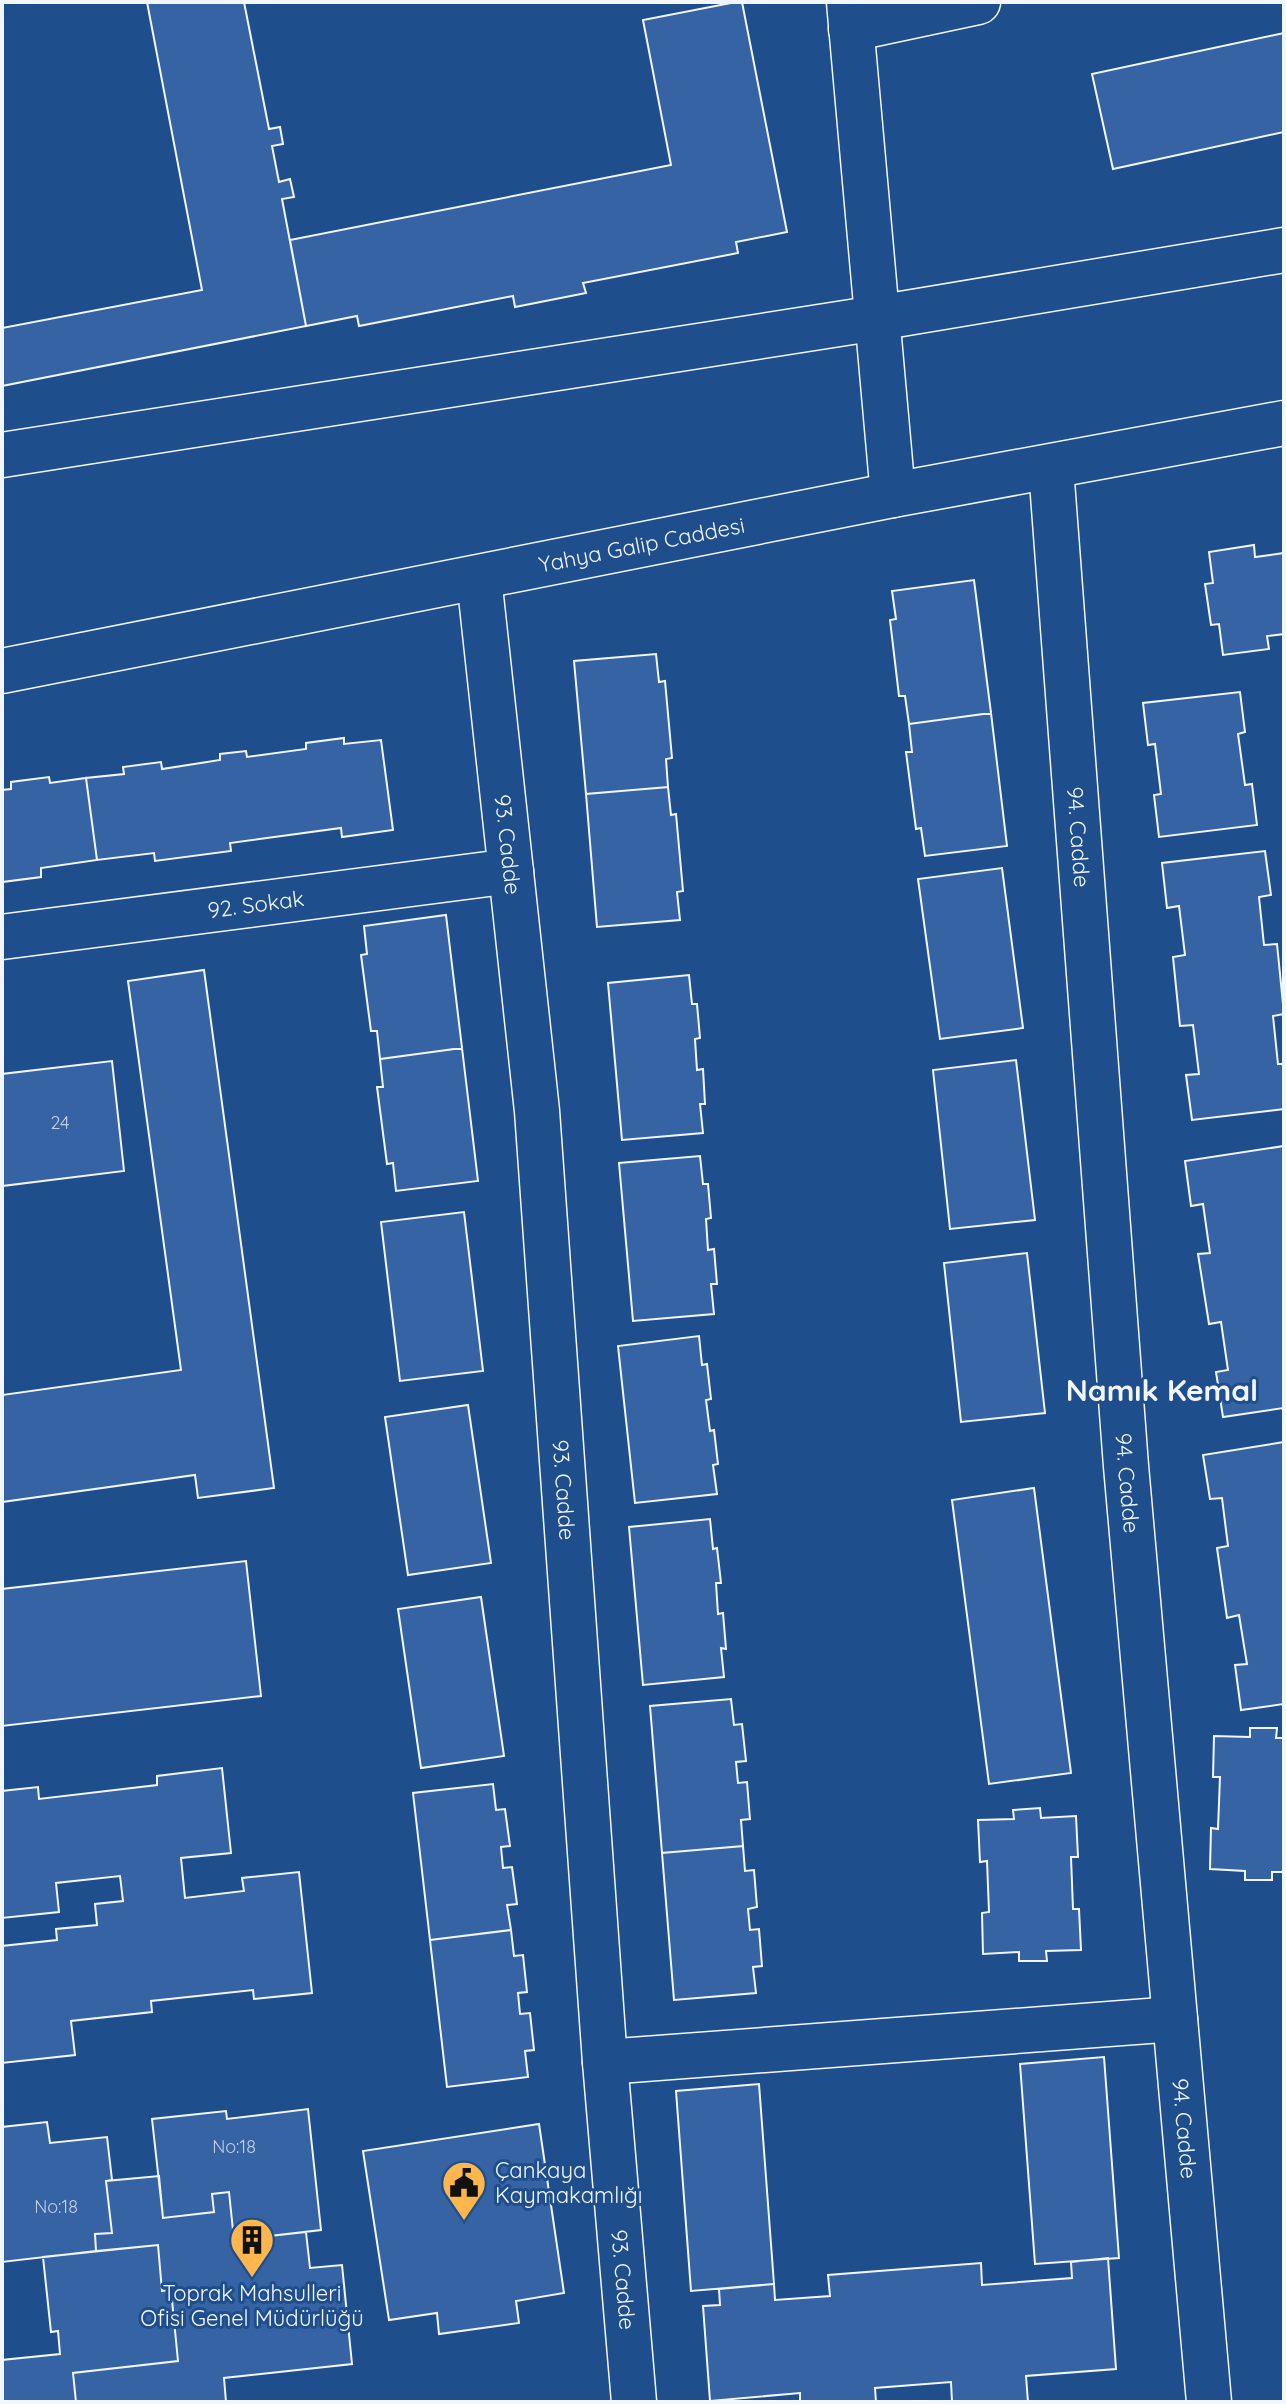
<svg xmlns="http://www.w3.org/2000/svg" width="1286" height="2404" font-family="Quicksand,sans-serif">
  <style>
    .building { fill: #3563a3; stroke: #f2f6ff; stroke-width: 2 }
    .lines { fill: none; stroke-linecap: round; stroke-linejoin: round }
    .minor-casing { stroke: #f2f6ff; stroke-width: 47 }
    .minor { stroke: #1f4e8c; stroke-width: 44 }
    .labels { text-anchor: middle; stroke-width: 6; stroke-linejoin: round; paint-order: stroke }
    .number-label { font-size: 18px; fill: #c3d1e8 }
    .street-label { font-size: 22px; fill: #f2f6ff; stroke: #1f4e8c }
    .poi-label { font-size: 22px; fill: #f2f6ff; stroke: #1f4e8c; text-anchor: start }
    .district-label { font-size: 30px; font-weight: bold; fill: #f2f6ff; stroke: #1f4e8c }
  </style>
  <rect width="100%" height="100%" fill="#1f4e8c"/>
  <path class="building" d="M 147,2 L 244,2 L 269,129 L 280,127 L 283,144 L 272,146 L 279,182 L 290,179 L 294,197 L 282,199 L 306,326 L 2,386 L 2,328 L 202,290 Z
    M 736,2 L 742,2 L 787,232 L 736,242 L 738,253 L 583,283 L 586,293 L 515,307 L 513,296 L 359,326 L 357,316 L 306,326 L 290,240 L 671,165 L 643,20 Z
    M 1284,33 L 1284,132 L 1113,169 L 1092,74 Z
    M 1254,545 L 1255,557 L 1284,553 L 1284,634 L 1267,636 L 1269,649 L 1223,655 L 1219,624 L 1211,625 L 1205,584 L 1213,583 L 1209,552 Z
    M 974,580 L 991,713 L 909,724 L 905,696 L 899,696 L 890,620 L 896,619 L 892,591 Z
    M 656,654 L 659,682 L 665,681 L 672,758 L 666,759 L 668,787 L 586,794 L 574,661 Z
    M 1240,692 L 1245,732 L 1238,734 L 1245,785 L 1252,784 L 1257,825 L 1159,837 L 1154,795 L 1161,794 L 1155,744 L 1148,745 L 1143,703 Z
    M 991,713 L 1007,846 L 925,856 L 921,828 L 916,829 L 906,752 L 912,752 L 909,724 Z
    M 344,738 L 344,744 L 381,740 L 393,830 L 342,837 L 341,828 L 230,843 L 231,851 L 155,861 L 154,853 L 97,860 L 86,778 L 124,774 L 123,767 L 161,762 L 162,769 L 220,760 L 220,754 L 246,751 L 247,757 L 306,749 L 306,743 Z
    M 49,777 L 50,783 L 86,778 L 97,860 L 41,868 L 41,877 L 2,882 L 2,790 L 11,789 L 11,782 Z
    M 668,787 L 671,815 L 676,814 L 683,891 L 677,892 L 680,920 L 597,927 L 586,794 Z
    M 1265,851 L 1271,895 L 1259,897 L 1264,945 L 1277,944 L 1284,1014 L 1273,1016 L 1278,1064 L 1284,1064 L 1284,1109 L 1192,1120 L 1186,1075 L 1199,1074 L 1193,1025 L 1180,1026 L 1173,957 L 1185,955 L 1179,906 L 1167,908 L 1162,863 Z
    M 1002,868 L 1023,1028 L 940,1039 L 918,879 Z
    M 446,915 L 462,1048 L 380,1059 L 377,1031 L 371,1031 L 361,955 L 367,954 L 364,926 Z
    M 204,970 L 274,1488 L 198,1498 L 195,1475 L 2,1502 L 2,1395 L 181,1370 L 128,981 Z
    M 689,975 L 692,1004 L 697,1004 L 700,1038 L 695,1039 L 697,1070 L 703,1069 L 705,1104 L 700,1104 L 703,1133 L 622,1140 L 608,983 Z
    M 462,1048 L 478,1181 L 396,1191 L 393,1163 L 387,1164 L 377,1087 L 383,1087 L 380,1059 Z
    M 1016,1060 L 1035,1220 L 950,1229 L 933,1070 Z
    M 112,1061 L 124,1171 L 2,1186 L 2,1074 Z
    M 1284,1146 L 1284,1408 L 1223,1417 L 1216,1372 L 1228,1370 L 1221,1322 L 1209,1324 L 1198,1254 L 1210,1253 L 1203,1204 L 1191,1206 L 1185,1161 Z
    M 700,1156 L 703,1184 L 708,1184 L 711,1218 L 706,1219 L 708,1250 L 714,1249 L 717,1284 L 711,1284 L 714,1314 L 633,1321 L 619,1163 Z
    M 464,1212 L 483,1371 L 400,1381 L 381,1222 Z
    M 1027,1253 L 1045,1413 L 961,1422 L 944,1263 Z
    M 699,1336 L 702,1365 L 707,1364 L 711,1399 L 706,1400 L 710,1431 L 714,1430 L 718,1464 L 713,1465 L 717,1494 L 635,1503 L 618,1346 Z
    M 468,1405 L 491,1563 L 408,1575 L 385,1417 Z
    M 1284,1442 L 1284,1704 L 1241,1710 L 1235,1665 L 1247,1664 L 1239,1615 L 1227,1618 L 1217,1548 L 1228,1546 L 1222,1498 L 1210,1499 L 1203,1455 Z
    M 1034,1488 L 1071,1773 L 989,1784 L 952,1500 Z
    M 710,1519 L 713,1549 L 717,1548 L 721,1583 L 716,1583 L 718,1614 L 723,1613 L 726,1649 L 721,1648 L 724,1677 L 643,1685 L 629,1527 Z
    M 246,1561 L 261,1696 L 2,1726 L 2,1589 Z
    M 481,1597 L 504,1756 L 421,1768 L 398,1609 Z
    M 731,1699 L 734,1725 L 742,1724 L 746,1761 L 736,1762 L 738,1783 L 747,1782 L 750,1819 L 741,1820 L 743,1846 L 662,1853 L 650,1706 Z
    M 1250,1728 L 1277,1728 L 1276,1738 L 1284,1738 L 1284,1872 L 1272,1872 L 1272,1880 L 1245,1880 L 1245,1871 L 1210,1869 L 1211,1828 L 1218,1829 L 1220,1777 L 1213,1777 L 1214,1736 L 1250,1737 Z
    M 222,1768 L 231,1853 L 181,1858 L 185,1898 L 244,1891 L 242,1878 L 299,1872 L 312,1993 L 254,1999 L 253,1990 L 151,2001 L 152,2012 L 71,2021 L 75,2055 L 2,2063 L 2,1946 L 57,1940 L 56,1929 L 97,1925 L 95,1904 L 123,1901 L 120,1876 L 56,1883 L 59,1912 L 2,1918 L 2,1791 L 38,1787 L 39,1799 L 157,1785 L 157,1776 Z
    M 493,1784 L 496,1810 L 505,1809 L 510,1846 L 501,1847 L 503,1868 L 512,1867 L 517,1904 L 507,1905 L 511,1930 L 430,1940 L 413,1793 Z
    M 1040,1808 L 1041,1818 L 1076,1816 L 1078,1857 L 1071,1857 L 1073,1909 L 1079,1909 L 1081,1950 L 1046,1951 L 1047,1961 L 1019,1961 L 1019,1952 L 983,1954 L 982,1913 L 989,1912 L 987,1861 L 980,1862 L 978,1820 L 1014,1819 L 1013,1810 Z
    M 743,1846 L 745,1871 L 754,1870 L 757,1907 L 748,1909 L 750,1930 L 759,1929 L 762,1966 L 753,1967 L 756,1993 L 674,2000 L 662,1853 Z
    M 511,1930 L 514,1956 L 523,1955 L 527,1992 L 518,1993 L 520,2014 L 530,2013 L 534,2050 L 525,2051 L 528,2077 L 447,2087 L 430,1940 Z
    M 1104,2057 L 1119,2258 L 1035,2264 L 1020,2064 Z
    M 759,2084 L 774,2284 L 691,2291 L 676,2091 Z
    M 308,2109 L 321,2230 L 234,2240 L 229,2192 L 212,2194 L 214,2212 L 163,2218 L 152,2119 L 226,2111 L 227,2119 Z
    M 47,2122 L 50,2143 L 107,2137 L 112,2180 L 106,2181 L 112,2233 L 95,2234 L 96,2251 L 2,2262 L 2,2127 Z
    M 539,2124 L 564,2293 L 516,2301 L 519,2323 L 439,2334 L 437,2313 L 389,2320 L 363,2151 Z
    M 159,2176 L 163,2218 L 214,2212 L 212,2194 L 229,2192 L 234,2240 L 306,2232 L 310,2268 L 342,2265 L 352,2364 L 224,2378 L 226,2402 L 76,2402 L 73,2373 L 178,2361 L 171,2290 L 162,2291 L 158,2245 L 96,2251 L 95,2234 L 112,2233 L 106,2181 Z
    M 158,2245 L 162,2291 L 171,2290 L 178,2361 L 73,2373 L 76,2402 L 2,2402 L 2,2360 L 60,2354 L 58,2331 L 51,2332 L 43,2257 Z
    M 1108,2258 L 1116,2369 L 1026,2376 L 1028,2402 L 952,2402 L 951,2382 L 875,2388 L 876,2402 L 800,2402 L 800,2393 L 710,2401 L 703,2306 L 720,2305 L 719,2289 L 774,2284 L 775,2300 L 830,2296 L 828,2275 L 981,2263 L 982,2285 L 1072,2278 L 1071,2262 Z"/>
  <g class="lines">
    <g class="minor-casing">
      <g id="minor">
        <path d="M 849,2 L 893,495"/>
        <path d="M 851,29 L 978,2"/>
        <path d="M 2,455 L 877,318 L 1284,250"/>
        <path id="s1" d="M 1051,468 L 1126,1466 L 1209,2402"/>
        <path id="s2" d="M 479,578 L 537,1111 L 605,2062 L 634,2402"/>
        <path id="s3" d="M 2,671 L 893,495 L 1284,423"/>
        <path id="s4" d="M 2,937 L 511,871"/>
        <path d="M 605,2062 L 1175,2019"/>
      </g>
    </g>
    <use href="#minor" class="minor"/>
  </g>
  <defs>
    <g id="civic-pin" transform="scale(2.3)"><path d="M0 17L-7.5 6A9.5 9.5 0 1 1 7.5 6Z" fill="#ffb74d" stroke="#1f4e8c"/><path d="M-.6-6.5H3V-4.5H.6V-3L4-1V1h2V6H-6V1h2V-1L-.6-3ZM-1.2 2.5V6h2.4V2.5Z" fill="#111"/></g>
    <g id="building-pin" transform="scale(2.3)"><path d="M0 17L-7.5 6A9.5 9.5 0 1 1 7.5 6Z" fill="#ffb74d" stroke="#1f4e8c"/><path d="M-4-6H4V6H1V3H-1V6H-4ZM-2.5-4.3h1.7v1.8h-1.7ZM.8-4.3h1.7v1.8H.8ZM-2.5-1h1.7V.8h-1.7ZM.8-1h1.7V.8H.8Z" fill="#111"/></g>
  </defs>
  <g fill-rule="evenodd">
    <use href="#civic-pin" x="464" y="2183"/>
    <use href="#building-pin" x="252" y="2240"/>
  </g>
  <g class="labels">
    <g class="number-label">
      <text x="60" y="1129">24</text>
      <text x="234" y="2153">No:18</text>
      <text x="56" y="2213">No:18</text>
    </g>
    <g class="street-label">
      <text dy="8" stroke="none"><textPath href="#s3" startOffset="652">Yahya Galip Caddesi</textPath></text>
      <text dy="8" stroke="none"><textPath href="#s1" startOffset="370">94. Cadde</textPath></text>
      <text dy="8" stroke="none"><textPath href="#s2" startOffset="268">93. Cadde</textPath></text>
      <text dy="8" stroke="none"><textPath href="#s4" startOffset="256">92. Sokak</textPath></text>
      <text dy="8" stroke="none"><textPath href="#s1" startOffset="1018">94. Cadde</textPath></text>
      <text dy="8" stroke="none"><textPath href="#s2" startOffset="916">93. Cadde</textPath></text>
      <text dy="8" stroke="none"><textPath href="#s1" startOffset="1666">94. Cadde</textPath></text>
      <text dy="8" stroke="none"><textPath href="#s2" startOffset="1708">93. Cadde</textPath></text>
    </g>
    <g class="poi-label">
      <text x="495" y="2178">Çankaya<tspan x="495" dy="25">Kaymakamlığı</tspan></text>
      <text x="252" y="2301" text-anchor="middle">Toprak Mahsulleri<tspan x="252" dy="25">Ofisi Genel Müdürlüğü</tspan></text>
    </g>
    <g class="district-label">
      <text x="1162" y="1401">Namık Kemal</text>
    </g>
  </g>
  <rect width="1286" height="2404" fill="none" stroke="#f2f6ff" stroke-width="8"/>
</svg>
